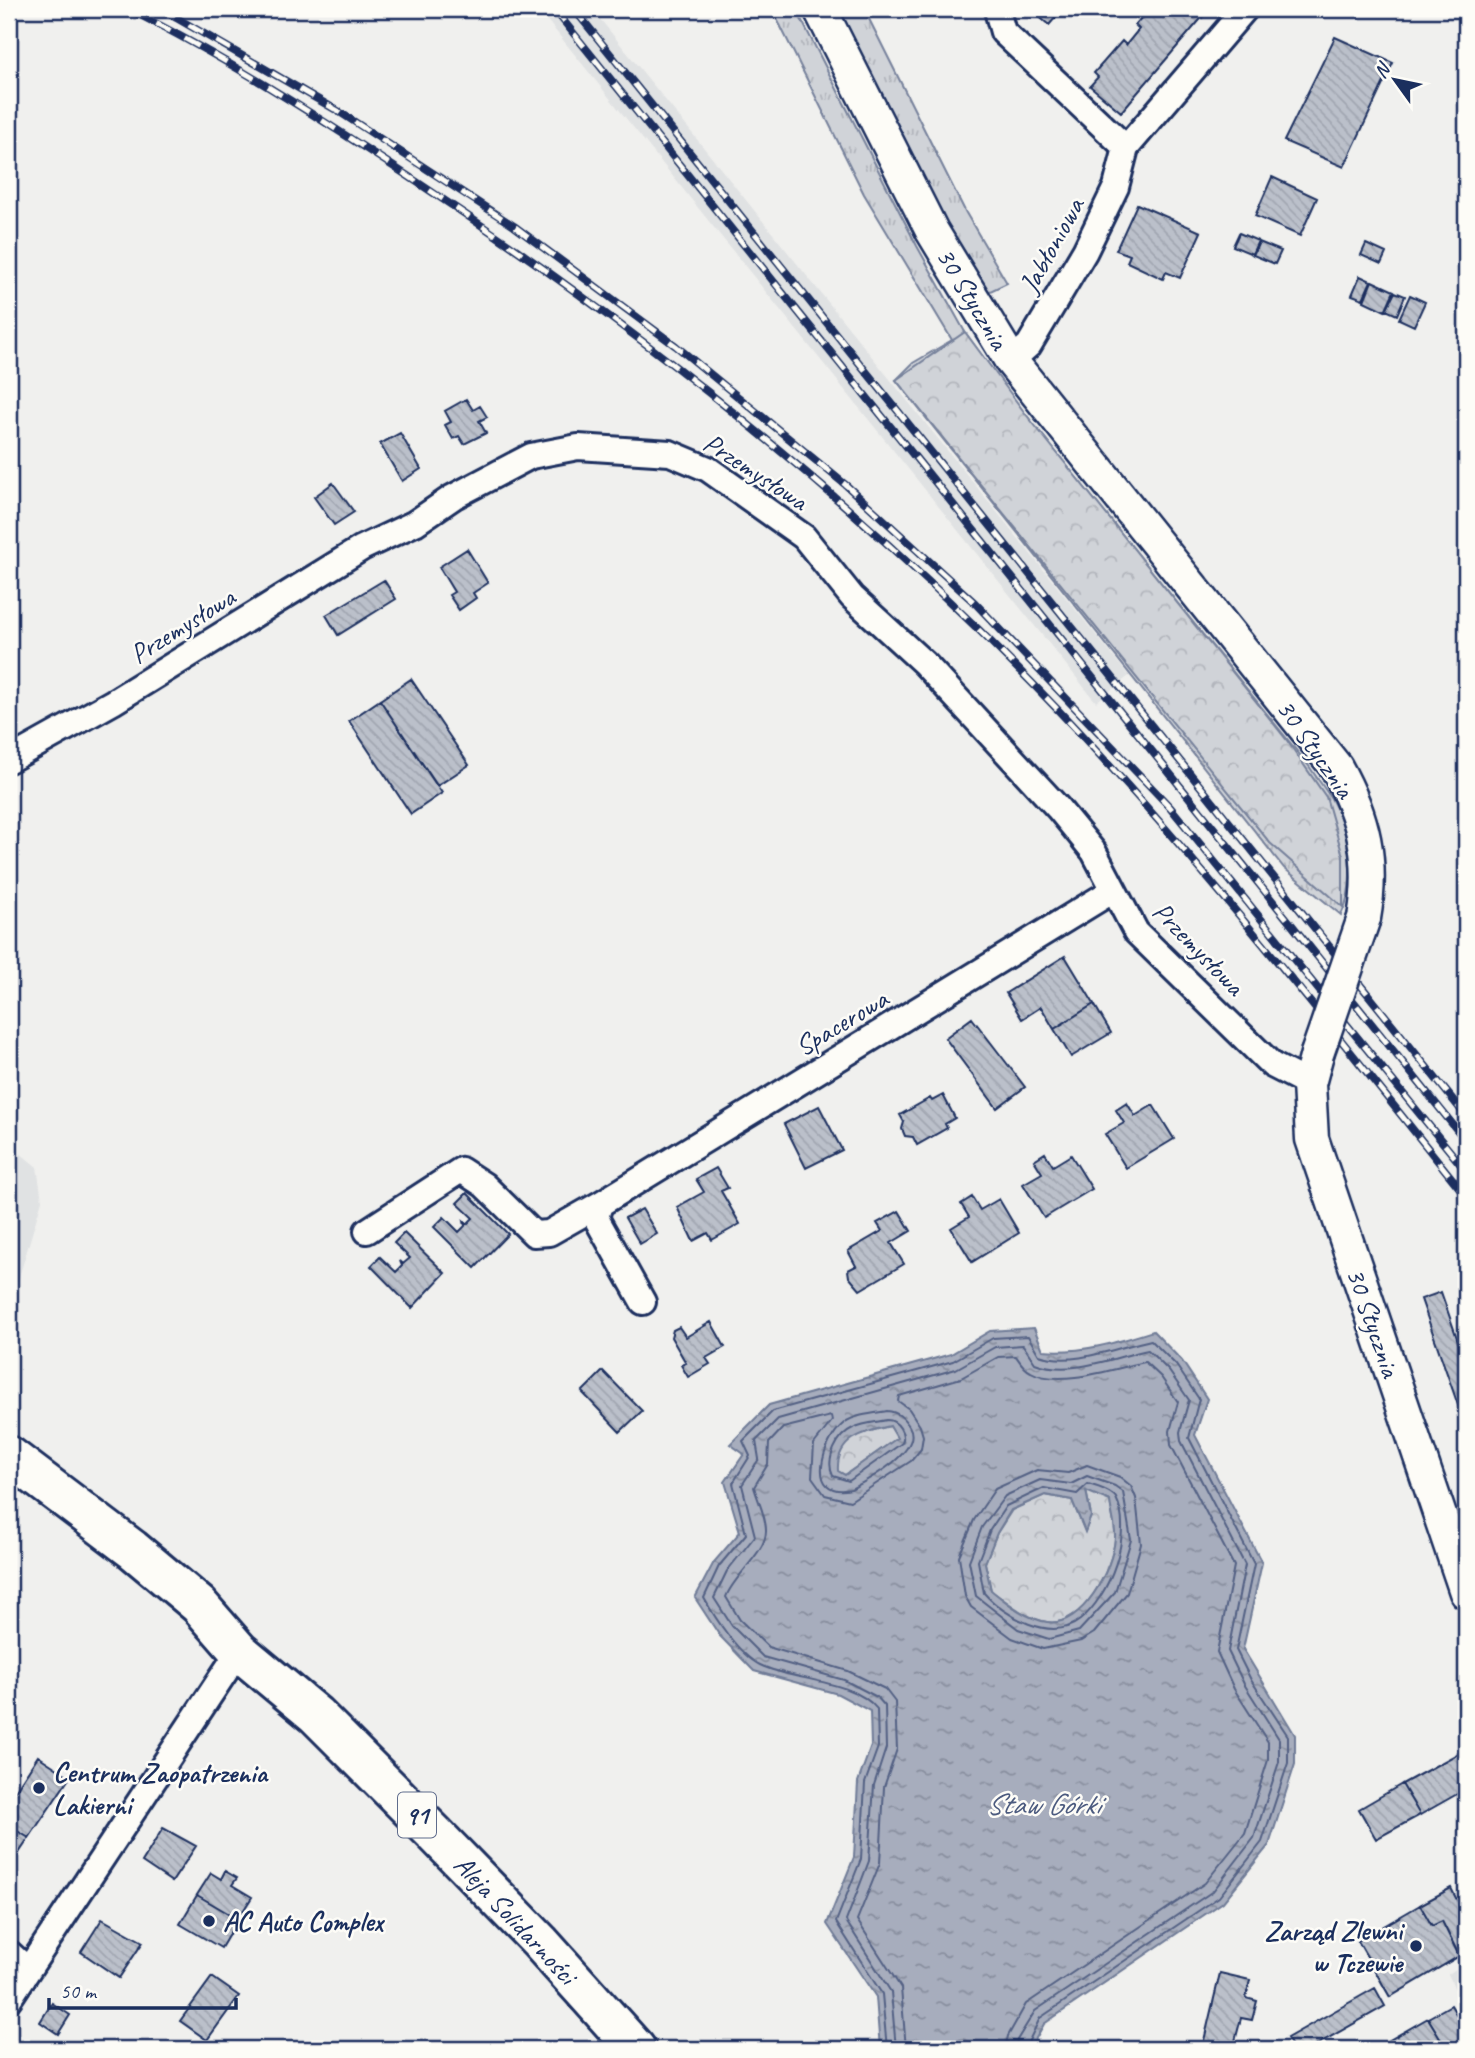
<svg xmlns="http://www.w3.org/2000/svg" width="1475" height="2058" font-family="Caveat,sans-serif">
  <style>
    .built { fill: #e0e2e3 }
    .grass { fill: url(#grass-tufts); stroke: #76819b; stroke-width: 2 }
    .forest { fill: url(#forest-crowns); stroke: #76819b; stroke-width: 2 }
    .water { fill: url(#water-ripples); stroke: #6f7b97; stroke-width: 2; fill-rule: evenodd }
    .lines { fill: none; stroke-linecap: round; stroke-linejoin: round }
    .shore { stroke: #536184; stroke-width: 2 }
    .building { fill: url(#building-back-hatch); stroke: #1b2f5e; stroke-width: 2 }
    .minor-casing { stroke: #1b2f5e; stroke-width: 30 }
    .tertiary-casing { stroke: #1b2f5e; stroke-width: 37 }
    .primary-casing { stroke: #1b2f5e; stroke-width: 44 }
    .minor { stroke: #fdfcf7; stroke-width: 24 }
    .tertiary { stroke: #fdfcf7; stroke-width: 32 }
    .primary { stroke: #fdfcf7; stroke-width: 38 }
    .rail-casing { stroke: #1b2f5e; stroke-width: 8 }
    .rail { stroke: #fdfcf7; stroke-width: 5; stroke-dasharray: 16; stroke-linecap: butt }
    .tertiary-bridge-casing { stroke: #1b2f5e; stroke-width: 37; stroke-linecap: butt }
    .tertiary-bridge { stroke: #fdfcf7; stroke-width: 32 }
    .poi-dot { fill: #1b2f5e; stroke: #fdfcf7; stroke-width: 2.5 }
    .labels { text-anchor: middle; stroke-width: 5; stroke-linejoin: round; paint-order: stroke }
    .shield { fill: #fdfcf7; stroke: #5f6c8c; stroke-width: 2 }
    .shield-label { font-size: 26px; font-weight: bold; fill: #1b2f5e }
    .street-label { font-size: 28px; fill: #1b2f5e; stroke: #fdfcf7 }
    .poi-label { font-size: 28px; font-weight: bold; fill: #1b2f5e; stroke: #fdfcf7; text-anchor: start }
    .water-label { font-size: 30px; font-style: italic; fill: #4c5b7f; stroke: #fdfcf7 }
  </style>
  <defs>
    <pattern id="grass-tufts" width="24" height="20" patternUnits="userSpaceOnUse" patternTransform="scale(1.75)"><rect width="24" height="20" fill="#d0d3d8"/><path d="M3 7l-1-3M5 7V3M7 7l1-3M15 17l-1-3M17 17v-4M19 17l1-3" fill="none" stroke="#b2b5bc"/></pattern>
    <pattern id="forest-crowns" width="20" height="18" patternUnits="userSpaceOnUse" patternTransform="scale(1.75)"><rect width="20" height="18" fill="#d0d3d8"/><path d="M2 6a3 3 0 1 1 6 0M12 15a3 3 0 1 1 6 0" fill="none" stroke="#b2b5bc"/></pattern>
    <pattern id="water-ripples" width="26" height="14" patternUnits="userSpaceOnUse" patternTransform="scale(1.75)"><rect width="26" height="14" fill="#a7adbd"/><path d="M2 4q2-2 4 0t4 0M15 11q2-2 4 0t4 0" fill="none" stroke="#878d9d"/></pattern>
    <pattern id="building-back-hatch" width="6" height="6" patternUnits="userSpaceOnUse" patternTransform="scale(1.75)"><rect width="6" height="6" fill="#bbc0ca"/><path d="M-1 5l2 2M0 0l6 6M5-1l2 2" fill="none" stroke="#a0a5b0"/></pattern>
  </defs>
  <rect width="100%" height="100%" fill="#f0f0ee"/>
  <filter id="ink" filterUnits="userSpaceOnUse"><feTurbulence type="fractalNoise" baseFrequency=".0143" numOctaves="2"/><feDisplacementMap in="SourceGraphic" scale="14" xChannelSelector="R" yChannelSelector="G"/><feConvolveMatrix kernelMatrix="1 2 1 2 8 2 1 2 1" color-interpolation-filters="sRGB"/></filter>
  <g filter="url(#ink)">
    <path class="built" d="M 538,9 L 592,9 L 1129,676 L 1096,702 Z
      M 9,1144 L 37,1167 L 42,1200 L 9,1311 Z
      M 1466,1963 L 1466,2013 L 1448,1974 Z"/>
    <path class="grass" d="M 772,9 L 796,9 L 917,246 L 965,332 L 1021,409 L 1309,766 C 1316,777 1324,787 1331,798 C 1349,829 1358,882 1341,915 L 1284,868 L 896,380 L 913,363 L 952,340 L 864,194 Z
      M 838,9 L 864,9 L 966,213 L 1007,283 L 984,294 L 897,130 Z"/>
    <path class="forest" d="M 965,332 L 1025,413 L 1286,739 L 1326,797 L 1343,856 L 1343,907 L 1270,843 L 896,380 Z
      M 890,1426 L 898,1438 L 845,1475 L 837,1471 C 837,1436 861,1433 890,1426 Z
      M 1086,1490 L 1110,1500 C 1111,1512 1116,1526 1115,1538 C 1113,1568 1083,1628 1047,1622 C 1026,1619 1008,1602 991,1591 L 985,1563 L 997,1533 L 1012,1510 L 1045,1495 L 1072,1500 L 1085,1531 L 1091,1516 Z"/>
    <path class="water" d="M 1034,1328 L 1043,1350 C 1080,1354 1118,1342 1153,1331 L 1182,1361 L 1207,1399 L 1195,1435 L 1262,1563 L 1243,1649 L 1295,1735 L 1295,1764 L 1269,1845 L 1223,1902 L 1044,2024 L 1030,2049 L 880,2049 L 876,1997 L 827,1924 L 854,1857 L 858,1782 L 871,1746 L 870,1711 L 838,1694 L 754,1671 L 720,1636 L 695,1598 L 714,1562 L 740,1532 L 725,1482 L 744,1454 L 730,1444 L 769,1405 L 951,1354 L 990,1331 ZM 890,1426 L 897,1438 L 845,1475 L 838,1471 C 836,1439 863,1432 890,1426 ZM 1086,1491 L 1110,1501 C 1111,1512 1116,1526 1115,1538 C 1113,1568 1083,1628 1047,1622 C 1026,1619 1007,1603 991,1590 L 985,1563 L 997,1533 L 1011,1510 L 1045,1495 L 1072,1500 L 1085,1532 L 1091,1516 Z"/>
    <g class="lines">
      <path class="shore" d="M 887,1411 C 898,1412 903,1417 909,1426 C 924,1450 870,1479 851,1489 C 805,1499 822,1441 844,1423 C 854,1415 875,1413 887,1411 Z
        M 887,1420 C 898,1420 906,1434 902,1443 L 849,1481 L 833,1476 C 825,1460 837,1435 853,1428 C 863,1423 877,1422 887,1420 Z
        M 1087,1465 L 1120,1477 L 1131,1486 L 1136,1498 L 1141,1544 L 1127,1593 L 1094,1633 L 1081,1641 L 1043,1649 L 1012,1638 L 971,1607 L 965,1596 L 959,1556 L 974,1520 L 995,1489 L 1037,1470 L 1068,1473 Z
        M 1087,1476 L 1115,1486 L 1123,1492 L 1131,1540 L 1115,1592 L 1079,1631 L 1049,1639 L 1018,1629 L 976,1596 L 969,1561 L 982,1527 L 1005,1496 L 1040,1480 L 1071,1484 Z
        M 1088,1484 C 1095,1486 1112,1491 1116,1498 C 1134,1534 1109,1597 1080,1620 C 1051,1643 1004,1616 984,1593 L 978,1561 L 990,1530 L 1006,1506 L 1044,1488 L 1077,1494 Z
        M 887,2049 L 882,1994 L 836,1922 L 861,1859 L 865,1783 L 878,1747 L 877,1709 C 853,1679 792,1681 760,1665 C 739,1655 715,1618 704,1598 L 719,1566 L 746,1534 L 733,1483 L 750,1456 L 743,1441 L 773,1411 L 953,1361 L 993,1338 L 1028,1336 L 1039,1355 C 1074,1367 1117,1347 1151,1340 L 1176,1365 L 1199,1399 L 1189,1438 L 1254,1564 L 1236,1650 L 1251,1680 L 1288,1736 L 1288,1763 L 1262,1842 L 1219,1897 L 1040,2018 L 1025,2049
        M 896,2049 L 891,1992 L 846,1921 L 869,1861 L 874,1785 L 886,1748 L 885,1706 L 877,1697 L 844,1680 L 763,1657 L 732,1626 L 714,1598 L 727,1571 L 755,1536 L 742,1485 L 759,1459 L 756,1441 L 778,1419 L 956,1369 L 995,1347 L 1023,1345 L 1035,1363 C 1070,1377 1114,1357 1148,1350 L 1169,1371 L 1189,1400 L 1180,1432 L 1181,1441 L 1245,1565 L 1228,1651 L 1244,1684 L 1279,1739 L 1279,1762 L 1254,1838 L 1213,1891 L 1035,2011 L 1017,2040 L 1016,2049
        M 906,2049 L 901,1988 L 857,1920 L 880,1863 L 884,1787 L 897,1749 L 895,1702 L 885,1689 L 848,1671 L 768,1647 L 740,1620 L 726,1597 C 734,1575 767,1552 766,1530 C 766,1516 758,1501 754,1487 L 768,1464 L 769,1443 L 783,1428 L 831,1416 L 832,1421 L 814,1444 L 812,1477 L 825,1495 L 850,1501 L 911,1461 L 921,1449 L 923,1436 L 920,1426 L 909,1409 L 898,1401 L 899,1396 L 961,1378 L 998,1357 L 1016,1356 C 1020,1362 1024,1369 1031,1372 C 1059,1388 1116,1368 1145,1362 L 1161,1377 L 1178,1402 L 1170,1431 L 1171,1445 L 1234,1566 L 1217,1652 L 1234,1689 L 1268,1742 L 1268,1760 L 1245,1833 L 1205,1883 L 1026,2004 L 1008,2036 L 1005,2049"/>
    </g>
    <path class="building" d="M 1030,9 L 1063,9 L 1049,25 Z
      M 1149,9 L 1199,9 L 1205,14 L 1121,112 L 1090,86 L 1098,77 L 1094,73 L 1122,41 L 1126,45 L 1139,29 L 1135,25 Z
      M 1335,37 L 1393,63 L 1344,167 L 1284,141 Z
      M 1272,177 L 1317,198 L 1300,236 L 1255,216 Z
      M 1137,204 L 1201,232 L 1180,278 L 1166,272 L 1163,279 L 1127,262 L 1130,255 L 1116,250 Z
      M 1239,233 L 1258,241 L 1252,254 L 1233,246 Z
      M 1259,242 L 1281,251 L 1275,264 L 1253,255 Z
      M 1366,244 L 1386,253 L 1381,264 L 1361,255 Z
      M 1360,276 L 1371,281 L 1363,299 L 1352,295 Z
      M 1372,281 L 1394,291 L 1385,311 L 1364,301 Z
      M 1395,292 L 1405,296 L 1397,315 L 1386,310 Z
      M 1410,295 L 1425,302 L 1414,326 L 1399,319 Z
      M 466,399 L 473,410 L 480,406 L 487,417 L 479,421 L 486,433 L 464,444 L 459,436 L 453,439 L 445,425 L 451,422 L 445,411 Z
      M 400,433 L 421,469 L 402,481 L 380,444 Z
      M 333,483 L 354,512 L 334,525 L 314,497 Z
      M 467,549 L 488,583 L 473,593 L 476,598 L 459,610 L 449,595 L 454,592 L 439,567 Z
      M 384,580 L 396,599 L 338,635 L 326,615 Z
      M 411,679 L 469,765 L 437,786 L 380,700 Z
      M 380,700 L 442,793 L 411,814 L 349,721 Z
      M 1065,956 L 1094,1004 L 1054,1029 L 1041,1007 L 1022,1019 L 1006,993 Z
      M 1094,1004 L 1111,1033 L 1071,1057 L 1054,1029 Z
      M 972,1018 L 1025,1087 L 997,1108 L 945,1038 Z
      M 943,1095 L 955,1118 L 945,1124 L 947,1128 L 917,1145 L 913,1137 L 905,1136 L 902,1129 L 904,1122 L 900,1115 L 930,1098 L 932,1101 Z
      M 1127,1103 L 1135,1116 L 1153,1105 L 1174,1139 L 1126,1168 L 1105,1134 L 1124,1123 L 1116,1110 Z
      M 819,1106 L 842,1150 L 806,1168 L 784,1124 Z
      M 1045,1153 L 1053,1166 L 1071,1155 L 1092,1189 L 1044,1218 L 1023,1184 L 1042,1173 L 1034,1160 Z
      M 716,1168 L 728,1188 L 721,1191 L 740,1224 L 712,1240 L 708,1233 L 693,1241 L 677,1207 L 704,1192 L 696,1179 Z
      M 467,1193 L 508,1234 L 475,1268 L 434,1227 L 444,1217 L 459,1232 L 465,1226 L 464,1221 L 467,1224 L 473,1218 L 457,1203 Z
      M 972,1197 L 980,1210 L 999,1199 L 1019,1233 L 972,1262 L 951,1228 L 969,1217 L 961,1204 Z
      M 642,1209 L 657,1234 L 640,1244 L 625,1218 Z
      M 899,1211 L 911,1231 L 891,1243 L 904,1264 L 860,1290 L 849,1277 L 848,1270 L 856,1266 L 848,1251 L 882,1231 L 877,1223 Z
      M 404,1233 L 445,1273 L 412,1308 L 371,1266 L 380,1257 L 396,1272 L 402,1266 L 400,1261 L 403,1264 L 410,1258 L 394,1243 Z
      M 1441,1292 L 1466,1364 L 1466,1428 L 1421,1299 Z
      M 711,1322 L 725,1347 L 706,1358 L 710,1364 L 688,1377 L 681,1365 L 686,1363 L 671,1337 L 673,1330 L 679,1327 L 686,1337 Z
      M 603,1371 L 642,1411 L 620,1432 L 582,1392 Z
      M 1459,1753 L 1466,1761 L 1466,1789 L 1420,1815 L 1402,1784 Z
      M 38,1756 L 70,1777 L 29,1838 L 9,1826 L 9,1800 Z
      M 1402,1784 L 1420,1815 L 1376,1839 L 1359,1809 Z
      M 9,1826 L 29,1838 L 9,1868 Z
      M 163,1828 L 196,1846 L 172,1882 L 142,1862 Z
      M 225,1871 L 237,1878 L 232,1885 L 252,1897 L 238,1919 L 197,1895 L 211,1873 L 221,1879 Z
      M 1451,1888 L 1466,1918 L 1466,1959 L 1462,1961 L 1442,1921 L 1432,1926 L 1420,1905 Z
      M 197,1895 L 238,1919 L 221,1948 L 180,1924 Z
      M 1420,1905 L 1432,1926 L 1442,1921 L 1459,1956 L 1390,1997 L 1358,1941 Z
      M 102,1919 L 143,1942 L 119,1978 L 81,1952 Z
      M 1220,1973 L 1250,1980 L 1246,1998 L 1257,2001 L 1252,2020 L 1241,2018 L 1233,2049 L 1202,2049 Z
      M 212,1977 L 239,1996 L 207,2040 L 180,2021 Z
      M 1375,1988 L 1385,2006 L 1309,2049 L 1294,2049 L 1287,2038 Z
      M 52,2003 L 70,2015 L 58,2034 L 40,2022 Z
      M 1451,2005 L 1466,2031 L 1466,2049 L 1447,2049 L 1428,2018 Z
      M 1428,2018 L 1447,2049 L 1374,2049 Z"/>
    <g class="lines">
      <g class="minor-casing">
        <path id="minor" d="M 999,9 L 998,14 L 1003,32 L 1126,148
          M 1011,361 L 1029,345 L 1085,251 L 1116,187 L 1126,148 L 1245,9
          M 9,760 L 113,702 L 362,548 L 415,523 L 453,497 L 531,456 L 578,447 L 670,453 L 708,469 L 804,537 L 852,597 L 925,664 L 1058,808 L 1094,852 L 1136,932 L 1272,1065 L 1309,1084
          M 367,1231 L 461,1170 L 484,1185 L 534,1234 L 549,1233 L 600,1204
          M 643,1302 L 596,1218 L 600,1204 L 1112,891
          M 9,1953 L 28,1970
          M 9,1999 L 239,1651"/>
      </g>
      <g class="tertiary-casing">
        <path id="tertiary" d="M 820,9 L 932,231 L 1011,361 L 1336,767 C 1364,817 1374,861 1364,918
          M 1317,1054 L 1309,1084 L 1312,1139 L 1466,1592"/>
      </g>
      <g class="primary-casing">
        <path id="primary" d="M 9,1456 L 132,1549 L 199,1605 L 239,1651 L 316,1715 L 434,1833 L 540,1942 L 636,2049"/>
      </g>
      <use href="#minor" class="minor"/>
      <use href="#tertiary" class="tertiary"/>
      <use href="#primary" class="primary"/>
      <g class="rail-casing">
        <path id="rail" d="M 128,9 C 225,57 318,117 408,176 C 642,330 865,507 1058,710 C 1204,864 1334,1032 1466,1196
          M 161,9 L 338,111 L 514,226 L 676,346 L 847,486 L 975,603 L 1170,807 L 1466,1171
          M 554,9 L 1466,1141
          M 574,9 L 1466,1116"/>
      </g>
      <use href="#rail" class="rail"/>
      <g class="tertiary-bridge-casing">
        <path id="tertiary-bridge" d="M 1317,1054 L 1364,918"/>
      </g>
      <use href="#tertiary-bridge" class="tertiary-bridge"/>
    </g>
  </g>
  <g class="poi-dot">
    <circle cx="39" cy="1788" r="7"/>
    <circle cx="209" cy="1921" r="7"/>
    <circle cx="1416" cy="1946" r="7"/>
  </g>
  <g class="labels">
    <rect class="shield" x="398" y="1792.5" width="38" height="45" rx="5"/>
    <g class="shield-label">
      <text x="417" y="1824">91</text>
    </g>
    <g class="street-label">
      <text transform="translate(1051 245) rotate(-61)" y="10">Jabłoniowa</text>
      <text transform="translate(973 298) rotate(59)" y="10">30 Stycznia</text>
      <text transform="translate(756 471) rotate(33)" y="10">Przemysłowa</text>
      <text transform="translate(182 625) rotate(-32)" y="10">Przemysłowa</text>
      <text transform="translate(1316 748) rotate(55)" y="10">30 Stycznia</text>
      <text transform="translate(1199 948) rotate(46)" y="10">Przemysłowa</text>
      <text transform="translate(841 1022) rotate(-31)" y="10">Spacerowa</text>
      <text transform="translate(1374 1322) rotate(71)" y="10">30 Stycznia</text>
      <text transform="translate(516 1919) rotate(47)" y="10">Aleja Solidarności</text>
    </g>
    <g class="poi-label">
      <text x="53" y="1782">Centrum Zaopatrzenia<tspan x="53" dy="32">Lakierni</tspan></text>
      <text x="223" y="1931">AC Auto Complex</text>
      <text x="1402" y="1940" text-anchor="end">Zarząd Zlewni<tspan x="1402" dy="32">w Tczewie</tspan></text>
    </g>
    <g class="water-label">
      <text x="1043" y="1814">Staw Górki</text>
    </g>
  </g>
  <rect width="1475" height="2058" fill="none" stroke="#fdfcf7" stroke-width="35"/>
  <rect x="18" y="18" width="1440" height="2023" fill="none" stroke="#1b2f5e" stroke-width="2.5" filter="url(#ink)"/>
  <g transform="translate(1395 80) rotate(303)" stroke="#fdfcf7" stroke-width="5" paint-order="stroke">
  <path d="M0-5L12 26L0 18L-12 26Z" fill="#1b2f5e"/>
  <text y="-10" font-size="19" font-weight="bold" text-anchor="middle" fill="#1b2f5e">N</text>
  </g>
  <path d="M49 1998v10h187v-10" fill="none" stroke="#1b2f5e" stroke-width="3.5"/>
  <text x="60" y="1998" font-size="21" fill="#1b2f5e" stroke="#fdfcf7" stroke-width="5" paint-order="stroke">50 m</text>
</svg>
